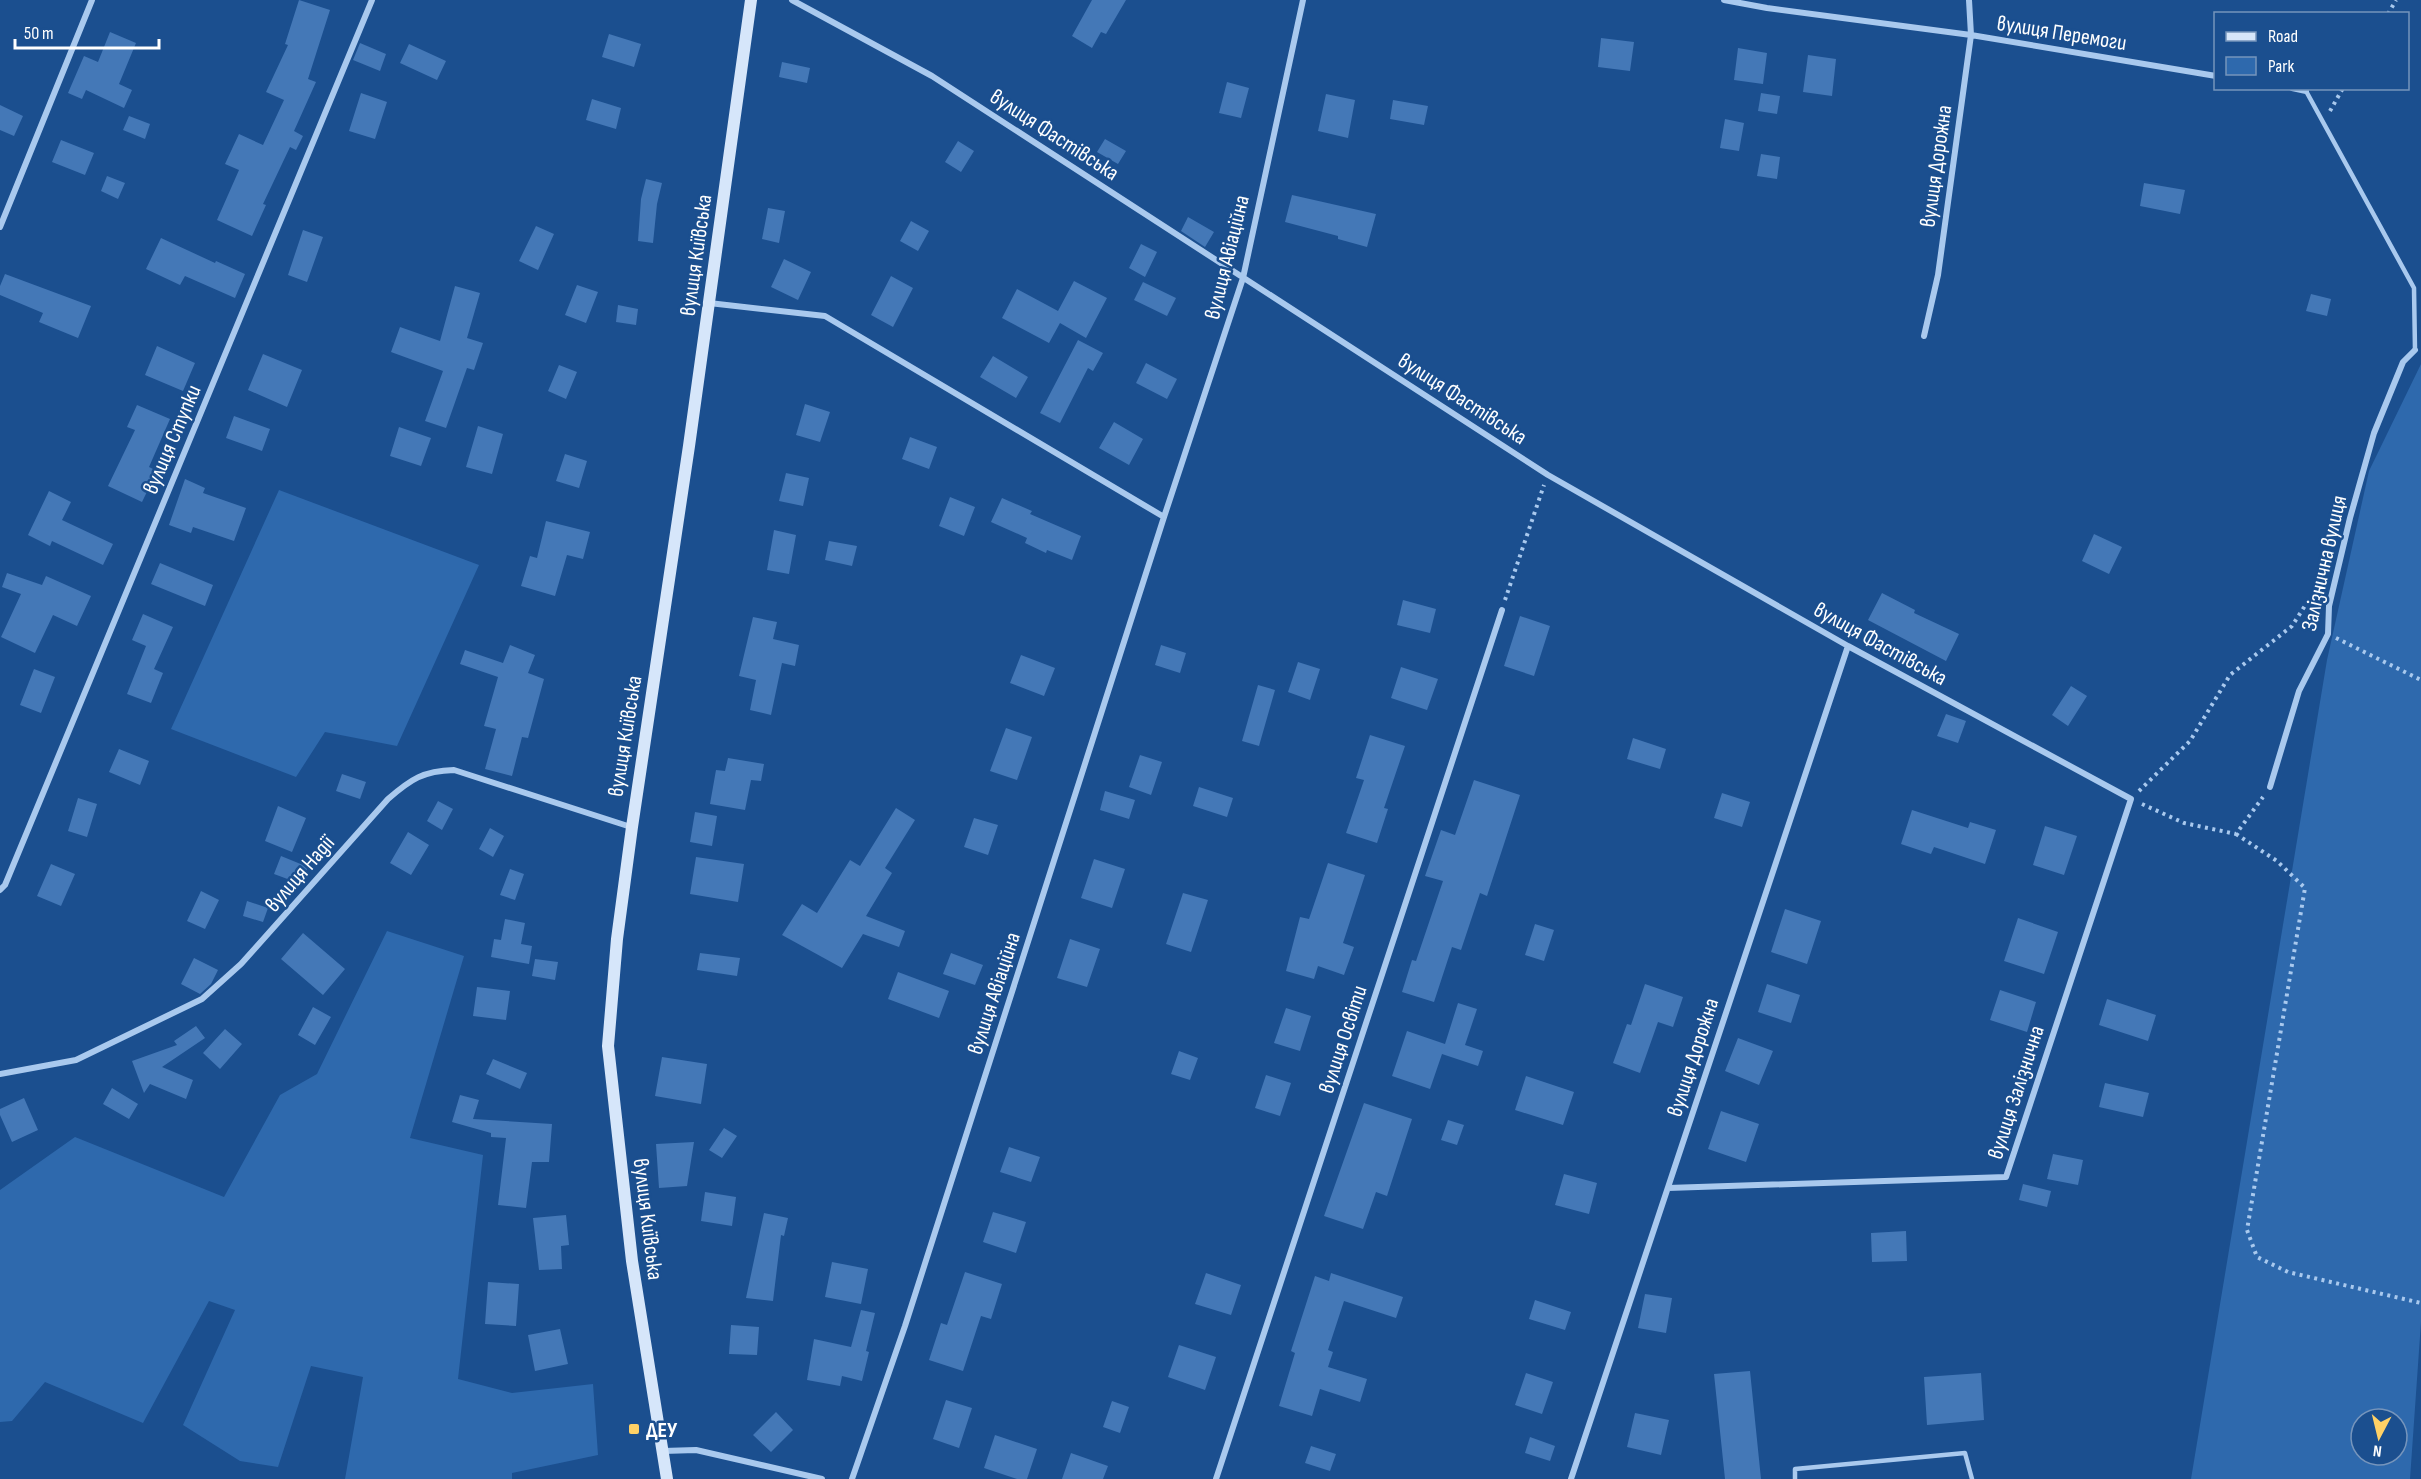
<svg xmlns="http://www.w3.org/2000/svg" width="2421" height="1479" font-family="'Sofia Sans Condensed',sans-serif">
  <style>
    .green { fill: #2e69ad; fill-rule: evenodd }
    .building { fill: #4478b7 }
    .lines { fill: none; stroke-linecap: round; stroke-linejoin: round }
    .path { stroke: #a9c9ee; stroke-width: 4; stroke-dasharray: 3 4.5; stroke-linecap: butt }
    .lane { stroke: #a9c9ee; stroke-width: 4.5 }
    .street { stroke: #a9c9ee; stroke-width: 6 }
    .secondary { stroke: #d6e6fa; stroke-width: 12 }
    .poi-dot { fill: #ffd166; stroke: #1b4f8f; stroke-width: 2 }
    .labels { text-anchor: middle; stroke-width: 5; stroke-linejoin: round; paint-order: stroke }
    .street-label { font-size: 22px; fill: #fff; stroke: #1b4f8f }
    .poi-label { font-size: 22px; font-weight: bold; fill: #fff; stroke: #1b4f8f; text-anchor: start }
  </style>
  <rect width="100%" height="100%" fill="#1b4f8f"/>
  <path class="green" d="M 2421,364 L 2421,1322 L 2410,1479 L 2191,1479 L 2327,660 L 2369,471 ZM 2361,1419 L 2397,1419 L 2397,1455 L 2361,1455 Z
    M 279,490 L 479,565 L 397,746 L 325,732 L 296,777 L 171,729 Z
    M 387,931 L 464,956 L 410,1138 L 483,1155 L 458,1379 L 512,1393 L 593,1384 L 598,1455 L 512,1473 L 512,1479 L 345,1479 L 363,1377 L 311,1366 L 278,1467 L 240,1461 L 183,1425 L 235,1310 L 209,1301 L 143,1423 L 45,1382 L 12,1421 L 0,1422 L 0,1190 L 75,1137 L 224,1197 L 280,1095 L 317,1074 Z"/>
  <path class="building" d="M 299,0 L 330,10 L 308,79 L 316,82 L 294,131 L 303,136 L 296,150 L 290,147 L 263,204 L 266,205 L 252,236 L 217,220 L 239,170 L 225,164 L 239,134 L 263,145 L 284,100 L 266,92 L 288,45 L 285,44 Z
    M 1092,0 L 1126,0 L 1106,34 L 1101,32 L 1092,48 L 1072,36 Z
    M 110,32 L 136,43 L 119,84 L 132,90 L 124,108 L 86,90 L 82,99 L 68,93 L 84,56 L 98,62 Z
    M 609,34 L 641,44 L 634,67 L 602,57 Z
    M 1601,38 L 1634,42 L 1630,71 L 1598,67 Z
    M 360,43 L 386,54 L 380,71 L 353,60 Z
    M 409,44 L 446,61 L 437,80 L 400,63 Z
    M 1738,48 L 1767,53 L 1763,84 L 1734,80 Z
    M 1808,55 L 1836,59 L 1832,96 L 1803,92 Z
    M 782,62 L 810,68 L 807,83 L 779,77 Z
    M 1227,82 L 1249,88 L 1241,118 L 1219,113 Z
    M 361,93 L 387,102 L 375,139 L 349,131 Z
    M 1761,93 L 1780,96 L 1777,114 L 1758,111 Z
    M 1326,94 L 1355,100 L 1348,138 L 1318,131 Z
    M 592,99 L 621,108 L 616,129 L 586,120 Z
    M 1393,100 L 1428,106 L 1424,125 L 1390,119 Z
    M 0,105 L 23,116 L 14,136 L 0,130 Z
    M 129,116 L 150,124 L 145,139 L 123,130 Z
    M 1725,119 L 1744,123 L 1739,151 L 1720,148 Z
    M 1105,139 L 1126,151 L 1118,164 L 1097,152 Z
    M 61,140 L 94,153 L 85,175 L 52,162 Z
    M 958,141 L 974,151 L 961,172 L 945,162 Z
    M 1761,154 L 1780,157 L 1777,179 L 1757,176 Z
    M 107,176 L 125,183 L 118,199 L 101,191 Z
    M 646,179 L 662,183 L 657,204 L 653,243 L 638,241 L 641,199 Z
    M 2144,183 L 2185,190 L 2180,214 L 2140,206 Z
    M 1292,195 L 1376,214 L 1367,247 L 1338,239 L 1338,236 L 1285,222 Z
    M 768,208 L 785,211 L 779,243 L 762,239 Z
    M 1188,217 L 1214,232 L 1205,247 L 1181,231 Z
    M 911,221 L 929,231 L 918,251 L 900,241 Z
    M 536,226 L 554,234 L 538,270 L 519,261 Z
    M 303,230 L 323,237 L 307,282 L 288,275 Z
    M 161,238 L 215,263 L 216,261 L 245,274 L 235,298 L 185,276 L 180,285 L 146,269 Z
    M 1141,244 L 1157,252 L 1145,277 L 1129,268 Z
    M 784,259 L 811,272 L 798,300 L 771,287 Z
    M 5,274 L 91,306 L 78,338 L 39,322 L 43,313 L 0,295 L 0,286 Z
    M 891,276 L 913,288 L 893,327 L 871,315 Z
    M 1074,281 L 1107,298 L 1086,338 L 1060,323 L 1049,343 L 1002,318 L 1017,289 L 1058,311 Z
    M 1143,282 L 1176,298 L 1167,316 L 1134,300 Z
    M 577,285 L 598,292 L 586,323 L 565,315 Z
    M 455,286 L 480,293 L 467,338 L 483,343 L 474,370 L 467,368 L 446,428 L 425,421 L 443,371 L 391,352 L 400,327 L 440,341 Z
    M 2311,294 L 2331,299 L 2327,316 L 2306,311 Z
    M 618,305 L 638,309 L 636,325 L 616,322 Z
    M 1078,340 L 1103,353 L 1093,371 L 1088,368 L 1060,423 L 1040,413 Z
    M 157,346 L 195,363 L 183,391 L 145,375 Z
    M 263,354 L 302,370 L 287,407 L 248,390 Z
    M 993,356 L 1028,377 L 1016,398 L 980,377 Z
    M 1146,363 L 1177,379 L 1167,399 L 1136,383 Z
    M 559,365 L 577,372 L 566,399 L 548,391 Z
    M 805,404 L 830,412 L 820,442 L 796,435 Z
    M 137,405 L 170,419 L 149,467 L 157,471 L 142,502 L 108,486 L 135,430 L 127,427 Z
    M 234,416 L 270,429 L 262,451 L 226,438 Z
    M 1114,422 L 1143,439 L 1129,465 L 1099,448 Z
    M 478,426 L 503,434 L 492,474 L 466,467 Z
    M 399,427 L 431,438 L 421,466 L 390,456 Z
    M 910,437 L 937,447 L 929,469 L 902,459 Z
    M 565,454 L 587,461 L 579,488 L 556,481 Z
    M 786,473 L 809,478 L 803,506 L 779,501 Z
    M 185,479 L 205,488 L 203,493 L 246,508 L 234,541 L 193,527 L 191,533 L 169,525 Z
    M 49,491 L 71,502 L 62,520 L 113,544 L 103,565 L 52,541 L 50,546 L 28,535 Z
    M 950,497 L 975,507 L 964,536 L 939,526 Z
    M 1002,498 L 1032,511 L 1030,514 L 1081,536 L 1072,560 L 1047,550 L 1046,553 L 1025,543 L 1027,538 L 991,522 Z
    M 546,521 L 590,532 L 583,559 L 567,555 L 555,596 L 521,586 L 530,556 L 537,558 Z
    M 774,530 L 796,535 L 789,574 L 767,570 Z
    M 2094,534 L 2122,547 L 2109,574 L 2082,561 Z
    M 829,541 L 857,546 L 852,566 L 825,560 Z
    M 160,563 L 213,585 L 205,606 L 151,584 Z
    M 7,573 L 42,585 L 46,576 L 91,596 L 77,626 L 53,615 L 35,653 L 1,637 L 21,594 L 2,587 Z
    M 1882,593 L 1915,610 L 1914,613 L 1959,634 L 1946,661 L 1868,620 Z
    M 1403,600 L 1436,609 L 1430,633 L 1397,625 Z
    M 143,614 L 173,627 L 154,669 L 163,673 L 151,703 L 127,694 L 146,646 L 132,640 Z
    M 1520,616 L 1550,626 L 1534,676 L 1504,666 Z
    M 753,617 L 777,622 L 773,639 L 799,645 L 795,666 L 782,663 L 771,715 L 750,710 L 756,680 L 739,676 Z
    M 510,645 L 535,655 L 528,673 L 544,679 L 528,738 L 522,737 L 512,776 L 485,769 L 496,729 L 484,726 L 498,677 L 460,664 L 465,650 L 503,663 Z
    M 1161,645 L 1186,653 L 1180,673 L 1155,665 Z
    M 1021,655 L 1055,668 L 1044,696 L 1010,683 Z
    M 1298,662 L 1320,669 L 1310,700 L 1288,692 Z
    M 1401,667 L 1438,679 L 1427,710 L 1391,698 Z
    M 34,669 L 55,677 L 41,713 L 20,705 Z
    M 1258,685 L 1275,690 L 1259,746 L 1242,741 Z
    M 2071,686 L 2087,696 L 2068,726 L 2052,715 Z
    M 1946,714 L 1966,721 L 1958,743 L 1937,736 Z
    M 1006,728 L 1032,737 L 1017,780 L 990,771 Z
    M 1370,735 L 1405,746 L 1384,808 L 1388,809 L 1377,843 L 1346,833 L 1364,780 L 1356,778 Z
    M 1633,738 L 1666,749 L 1660,769 L 1627,759 Z
    M 119,749 L 149,761 L 140,785 L 109,772 Z
    M 1140,755 L 1162,762 L 1151,795 L 1129,787 Z
    M 728,758 L 764,764 L 761,781 L 751,780 L 745,810 L 710,804 L 716,770 L 725,771 Z
    M 342,774 L 366,782 L 360,799 L 336,791 Z
    M 1474,780 L 1520,795 L 1487,896 L 1480,893 L 1461,950 L 1452,947 L 1434,1002 L 1402,992 L 1412,960 L 1416,961 L 1443,881 L 1425,876 L 1441,830 L 1455,835 Z
    M 1199,787 L 1233,798 L 1227,817 L 1193,806 Z
    M 1105,791 L 1135,800 L 1129,819 L 1100,810 Z
    M 1722,793 L 1750,802 L 1742,827 L 1714,818 Z
    M 78,798 L 97,804 L 87,837 L 68,831 Z
    M 438,801 L 453,809 L 442,830 L 427,821 Z
    M 278,806 L 306,818 L 292,852 L 265,841 Z
    M 896,808 L 915,820 L 885,868 L 892,873 L 866,916 L 905,931 L 899,947 L 863,934 L 842,968 L 782,935 L 802,904 L 817,913 L 850,860 L 860,866 Z
    M 1912,810 L 1968,828 L 1970,822 L 1996,830 L 1985,864 L 1934,847 L 1931,854 L 1901,844 Z
    M 695,812 L 717,816 L 712,846 L 690,842 Z
    M 974,818 L 998,825 L 988,855 L 964,847 Z
    M 2045,826 L 2077,836 L 2064,875 L 2033,865 Z
    M 490,828 L 504,836 L 493,857 L 479,849 Z
    M 408,832 L 429,845 L 411,875 L 390,863 Z
    M 281,856 L 308,867 L 301,884 L 274,874 Z
    M 696,857 L 744,864 L 738,902 L 690,894 Z
    M 1094,859 L 1125,869 L 1112,908 L 1081,898 Z
    M 1328,863 L 1365,875 L 1343,943 L 1354,947 L 1344,975 L 1318,966 L 1314,979 L 1286,971 L 1300,917 L 1309,919 Z
    M 51,864 L 75,874 L 61,906 L 37,896 Z
    M 510,869 L 524,874 L 515,900 L 500,895 Z
    M 201,891 L 219,900 L 205,929 L 187,921 Z
    M 1183,893 L 1208,900 L 1191,952 L 1166,944 Z
    M 247,901 L 268,908 L 263,922 L 243,916 Z
    M 1785,909 L 1821,921 L 1807,964 L 1771,952 Z
    M 2018,918 L 2058,932 L 2044,974 L 2004,961 Z
    M 505,919 L 525,923 L 521,944 L 532,946 L 529,964 L 491,957 L 494,939 L 501,940 Z
    M 1535,924 L 1554,930 L 1544,961 L 1525,955 Z
    M 303,933 L 345,969 L 323,995 L 281,959 Z
    M 1070,939 L 1100,949 L 1087,987 L 1057,978 Z
    M 700,953 L 740,958 L 737,976 L 697,970 Z
    M 951,953 L 983,965 L 975,985 L 943,974 Z
    M 194,958 L 218,970 L 211,984 L 200,994 L 181,984 Z
    M 535,959 L 558,962 L 555,980 L 532,976 Z
    M 898,972 L 949,991 L 939,1018 L 888,999 Z
    M 1645,984 L 1683,997 L 1673,1027 L 1658,1022 L 1640,1073 L 1613,1063 L 1627,1024 L 1631,1025 Z
    M 1767,984 L 1800,995 L 1791,1023 L 1758,1012 Z
    M 477,987 L 510,991 L 506,1020 L 473,1016 Z
    M 2000,990 L 2036,1002 L 2027,1032 L 1990,1020 Z
    M 2107,999 L 2156,1015 L 2148,1041 L 2099,1025 Z
    M 1458,1003 L 1477,1009 L 1465,1045 L 1483,1051 L 1478,1066 L 1442,1054 L 1430,1089 L 1392,1076 L 1407,1031 L 1445,1044 Z
    M 313,1007 L 331,1017 L 315,1045 L 298,1035 Z
    M 1286,1008 L 1311,1016 L 1300,1051 L 1274,1043 Z
    M 196,1026 L 205,1038 L 162,1067 L 193,1080 L 186,1099 L 150,1084 L 144,1093 L 132,1061 L 177,1045 L 174,1041 Z
    M 225,1029 L 242,1044 L 220,1069 L 203,1053 Z
    M 1738,1038 L 1773,1051 L 1759,1085 L 1725,1071 Z
    M 1179,1051 L 1198,1058 L 1190,1080 L 1171,1074 Z
    M 662,1057 L 707,1064 L 701,1104 L 655,1096 Z
    M 493,1059 L 527,1073 L 520,1089 L 486,1074 Z
    M 1266,1075 L 1291,1083 L 1280,1116 L 1255,1108 Z
    M 1526,1076 L 1574,1092 L 1563,1125 L 1515,1110 Z
    M 2105,1083 L 2149,1093 L 2143,1117 L 2099,1107 Z
    M 112,1088 L 138,1104 L 129,1119 L 103,1104 Z
    M 460,1095 L 479,1100 L 473,1119 L 552,1124 L 549,1162 L 532,1162 L 526,1208 L 498,1205 L 506,1138 L 491,1137 L 491,1133 L 452,1122 Z
    M 24,1098 L 38,1130 L 12,1142 L 0,1115 L 0,1109 Z
    M 1364,1103 L 1412,1119 L 1387,1196 L 1376,1192 L 1363,1229 L 1324,1216 Z
    M 1721,1111 L 1759,1124 L 1746,1162 L 1708,1149 Z
    M 1448,1120 L 1464,1125 L 1457,1145 L 1441,1140 Z
    M 724,1128 L 737,1136 L 722,1158 L 709,1150 Z
    M 694,1142 L 687,1186 L 659,1188 L 656,1144 Z
    M 1009,1147 L 1040,1157 L 1031,1182 L 1000,1172 Z
    M 2053,1154 L 2083,1160 L 2078,1185 L 2047,1179 Z
    M 1564,1174 L 1597,1183 L 1589,1214 L 1555,1205 Z
    M 2023,1184 L 2051,1191 L 2047,1207 L 2019,1200 Z
    M 705,1192 L 736,1197 L 732,1226 L 701,1221 Z
    M 993,1212 L 1026,1222 L 1016,1253 L 983,1242 Z
    M 764,1213 L 788,1218 L 784,1236 L 781,1235 L 773,1301 L 746,1298 Z
    M 566,1215 L 569,1245 L 561,1246 L 562,1269 L 539,1270 L 533,1218 Z
    M 1906,1231 L 1907,1261 L 1872,1262 L 1871,1233 Z
    M 832,1262 L 868,1269 L 861,1304 L 825,1297 Z
    M 965,1272 L 1002,1284 L 991,1319 L 981,1316 L 963,1371 L 929,1360 L 941,1323 L 947,1325 Z
    M 1206,1273 L 1241,1285 L 1231,1315 L 1195,1304 Z
    M 1331,1273 L 1403,1297 L 1396,1318 L 1344,1301 L 1328,1350 L 1333,1352 L 1328,1367 L 1367,1379 L 1360,1402 L 1320,1389 L 1312,1416 L 1279,1406 L 1295,1353 L 1291,1351 L 1315,1276 L 1329,1281 Z
    M 488,1282 L 519,1284 L 516,1326 L 485,1324 Z
    M 1645,1294 L 1672,1298 L 1666,1333 L 1638,1328 Z
    M 1535,1300 L 1571,1312 L 1565,1330 L 1529,1319 Z
    M 861,1310 L 875,1313 L 866,1351 L 869,1352 L 862,1381 L 842,1376 L 840,1386 L 807,1380 L 814,1339 L 851,1347 Z
    M 731,1325 L 759,1327 L 757,1355 L 729,1354 Z
    M 560,1329 L 568,1364 L 535,1371 L 528,1335 Z
    M 1179,1345 L 1216,1357 L 1205,1390 L 1168,1377 Z
    M 1750,1371 L 1761,1479 L 1725,1479 L 1714,1374 Z
    M 1526,1373 L 1553,1382 L 1542,1414 L 1515,1405 Z
    M 1981,1373 L 1984,1420 L 1927,1425 L 1924,1377 Z
    M 946,1400 L 972,1408 L 959,1448 L 933,1439 Z
    M 1112,1401 L 1129,1407 L 1120,1433 L 1103,1427 Z
    M 776,1412 L 793,1430 L 771,1452 L 753,1435 Z
    M 1635,1413 L 1669,1420 L 1661,1455 L 1627,1447 Z
    M 995,1435 L 1037,1449 L 1027,1479 L 1017,1479 L 984,1468 Z
    M 1530,1437 L 1555,1446 L 1550,1461 L 1525,1453 Z
    M 1311,1446 L 1336,1454 L 1330,1471 L 1305,1463 Z
    M 1071,1453 L 1108,1466 L 1103,1479 L 1062,1479 Z"/>
  <g class="lines">
    <path class="path" d="M 2388,14 L 2396,0
      M 2330,111 L 2343,88
      M 1505,600 L 1544,485
      M 2336,638 L 2421,680
      M 2139,791 L 2190,741 L 2230,675 L 2292,626 L 2308,601 L 2319,604
      M 2142,804 L 2184,823 L 2236,834 L 2263,797
      M 2236,834 L 2277,861 L 2305,888 L 2247,1230 L 2257,1257 L 2288,1272 L 2421,1303"/>
    <path class="lane" d="M 2306,91 L 2414,288 L 2415,350
      M 1795,1479 L 1795,1469 L 1965,1453 L 1972,1479"/>
    <path class="street" d="M 792,0 L 932,76 L 1548,475 L 1848,646 L 2131,799 L 2006,1177 L 1668,1188
      M 1724,0 L 1767,8 L 1971,35 L 2216,76
      M 2292,88 L 2306,91
      M 0,227 L 92,0
      M 709,303 L 825,316 L 1164,517
      M 1924,336 L 1938,275 L 1971,35 L 1969,0
      M 2270,787 L 2299,691 L 2328,634 L 2329,606 L 2350,518 L 2374,433 L 2403,362 L 2415,350
      M 0,890 L 5,885 L 372,0
      M 0,1074 L 76,1060 L 202,999 L 241,964 L 388,799 C 411,779 423,771 454,770 L 631,827
      M 663,1451 L 696,1450 L 822,1479
      M 852,1479 L 905,1326 L 1164,517 L 1243,278 L 1303,0
      M 1216,1479 L 1502,610
      M 1571,1479 L 1848,646"/>
    <path class="secondary" d="M 667,1479 L 632,1261 L 608,1046 L 617,939 L 632,827 L 689,446 L 751,0"/>
  </g>
  <rect class="poi-dot" x="628" y="1423" width="12" height="12" rx="3"/>
  <g class="labels">
    <g class="street-label">
      <text transform="translate(2062 32) rotate(9)" y="8">вулиця Перемоги</text>
      <text transform="translate(1055 134) rotate(33)" y="8">вулиця Фастівська</text>
      <text transform="translate(1935 166) rotate(-82)" y="8">вулиця Дорожна</text>
      <text transform="translate(695 255) rotate(-82)" y="8">вулиця Київська</text>
      <text transform="translate(1226 257) rotate(-76)" y="8">вулиця Авіаційна</text>
      <text transform="translate(1463 398) rotate(33)" y="8">вулиця Фастівська</text>
      <text transform="translate(171 439) rotate(-67)" y="8">вулиця Ступки</text>
      <text transform="translate(2323 563) rotate(-77)" y="8">Залізнична вулиця</text>
      <text transform="translate(1881 643) rotate(29)" y="8">вулиця Фастівська</text>
      <text transform="translate(624 736) rotate(-81)" y="8">вулиця Київська</text>
      <text transform="translate(299 873) rotate(-49)" y="8">вулиця Надії</text>
      <text transform="translate(993 993) rotate(-72)" y="8">вулиця Авіаційна</text>
      <text transform="translate(1342 1039) rotate(-72)" y="8">вулиця Освіти</text>
      <text transform="translate(1692 1057) rotate(-72)" y="8">вулиця Дорожна</text>
      <text transform="translate(2015 1092) rotate(-72)" y="8">вулиця Залізнична</text>
      <text transform="translate(649 1219) rotate(83)" y="8">вулиця Київська</text>
    </g>
    <g class="poi-label">
      <text x="646" y="1437">ДЕУ</text>
    </g>
  </g>
  <rect x="2214" y="12" width="195" height="78" fill="#1b4f8f" stroke="#7695bc" stroke-width="1.5"/>
  <rect x="2226" y="32" width="30" height="9" fill="#d6e6fa" stroke="#7695bc" stroke-width="1.5"/>
  <text x="2268" y="42" font-size="18" fill="#ffffff">Road</text>
  <rect x="2226" y="57" width="30" height="18" fill="#2e69ad" stroke="#7695bc" stroke-width="1.5"/>
  <text x="2268" y="72" font-size="18" fill="#ffffff">Park</text>
  <g transform="translate(2379 1437) rotate(187)"><circle r="28" fill="#1b4f8f" stroke="#7695bc" stroke-width="1.5"/>
  <path d="M0-4.5L10 22L0 15L-10 22Z" fill="#ffd166"/>
  <text y="-9" font-size="16" font-weight="bold" text-anchor="middle" fill="#ffffff">N</text>
  </g>
  <path d="M15 39v9h144v-9" fill="none" stroke="#ffffff" stroke-width="3"/>
  <text x="24" y="39" font-size="18" fill="#ffffff" stroke="#1b4f8f" stroke-width="4.5" paint-order="stroke">50 m</text>
</svg>
